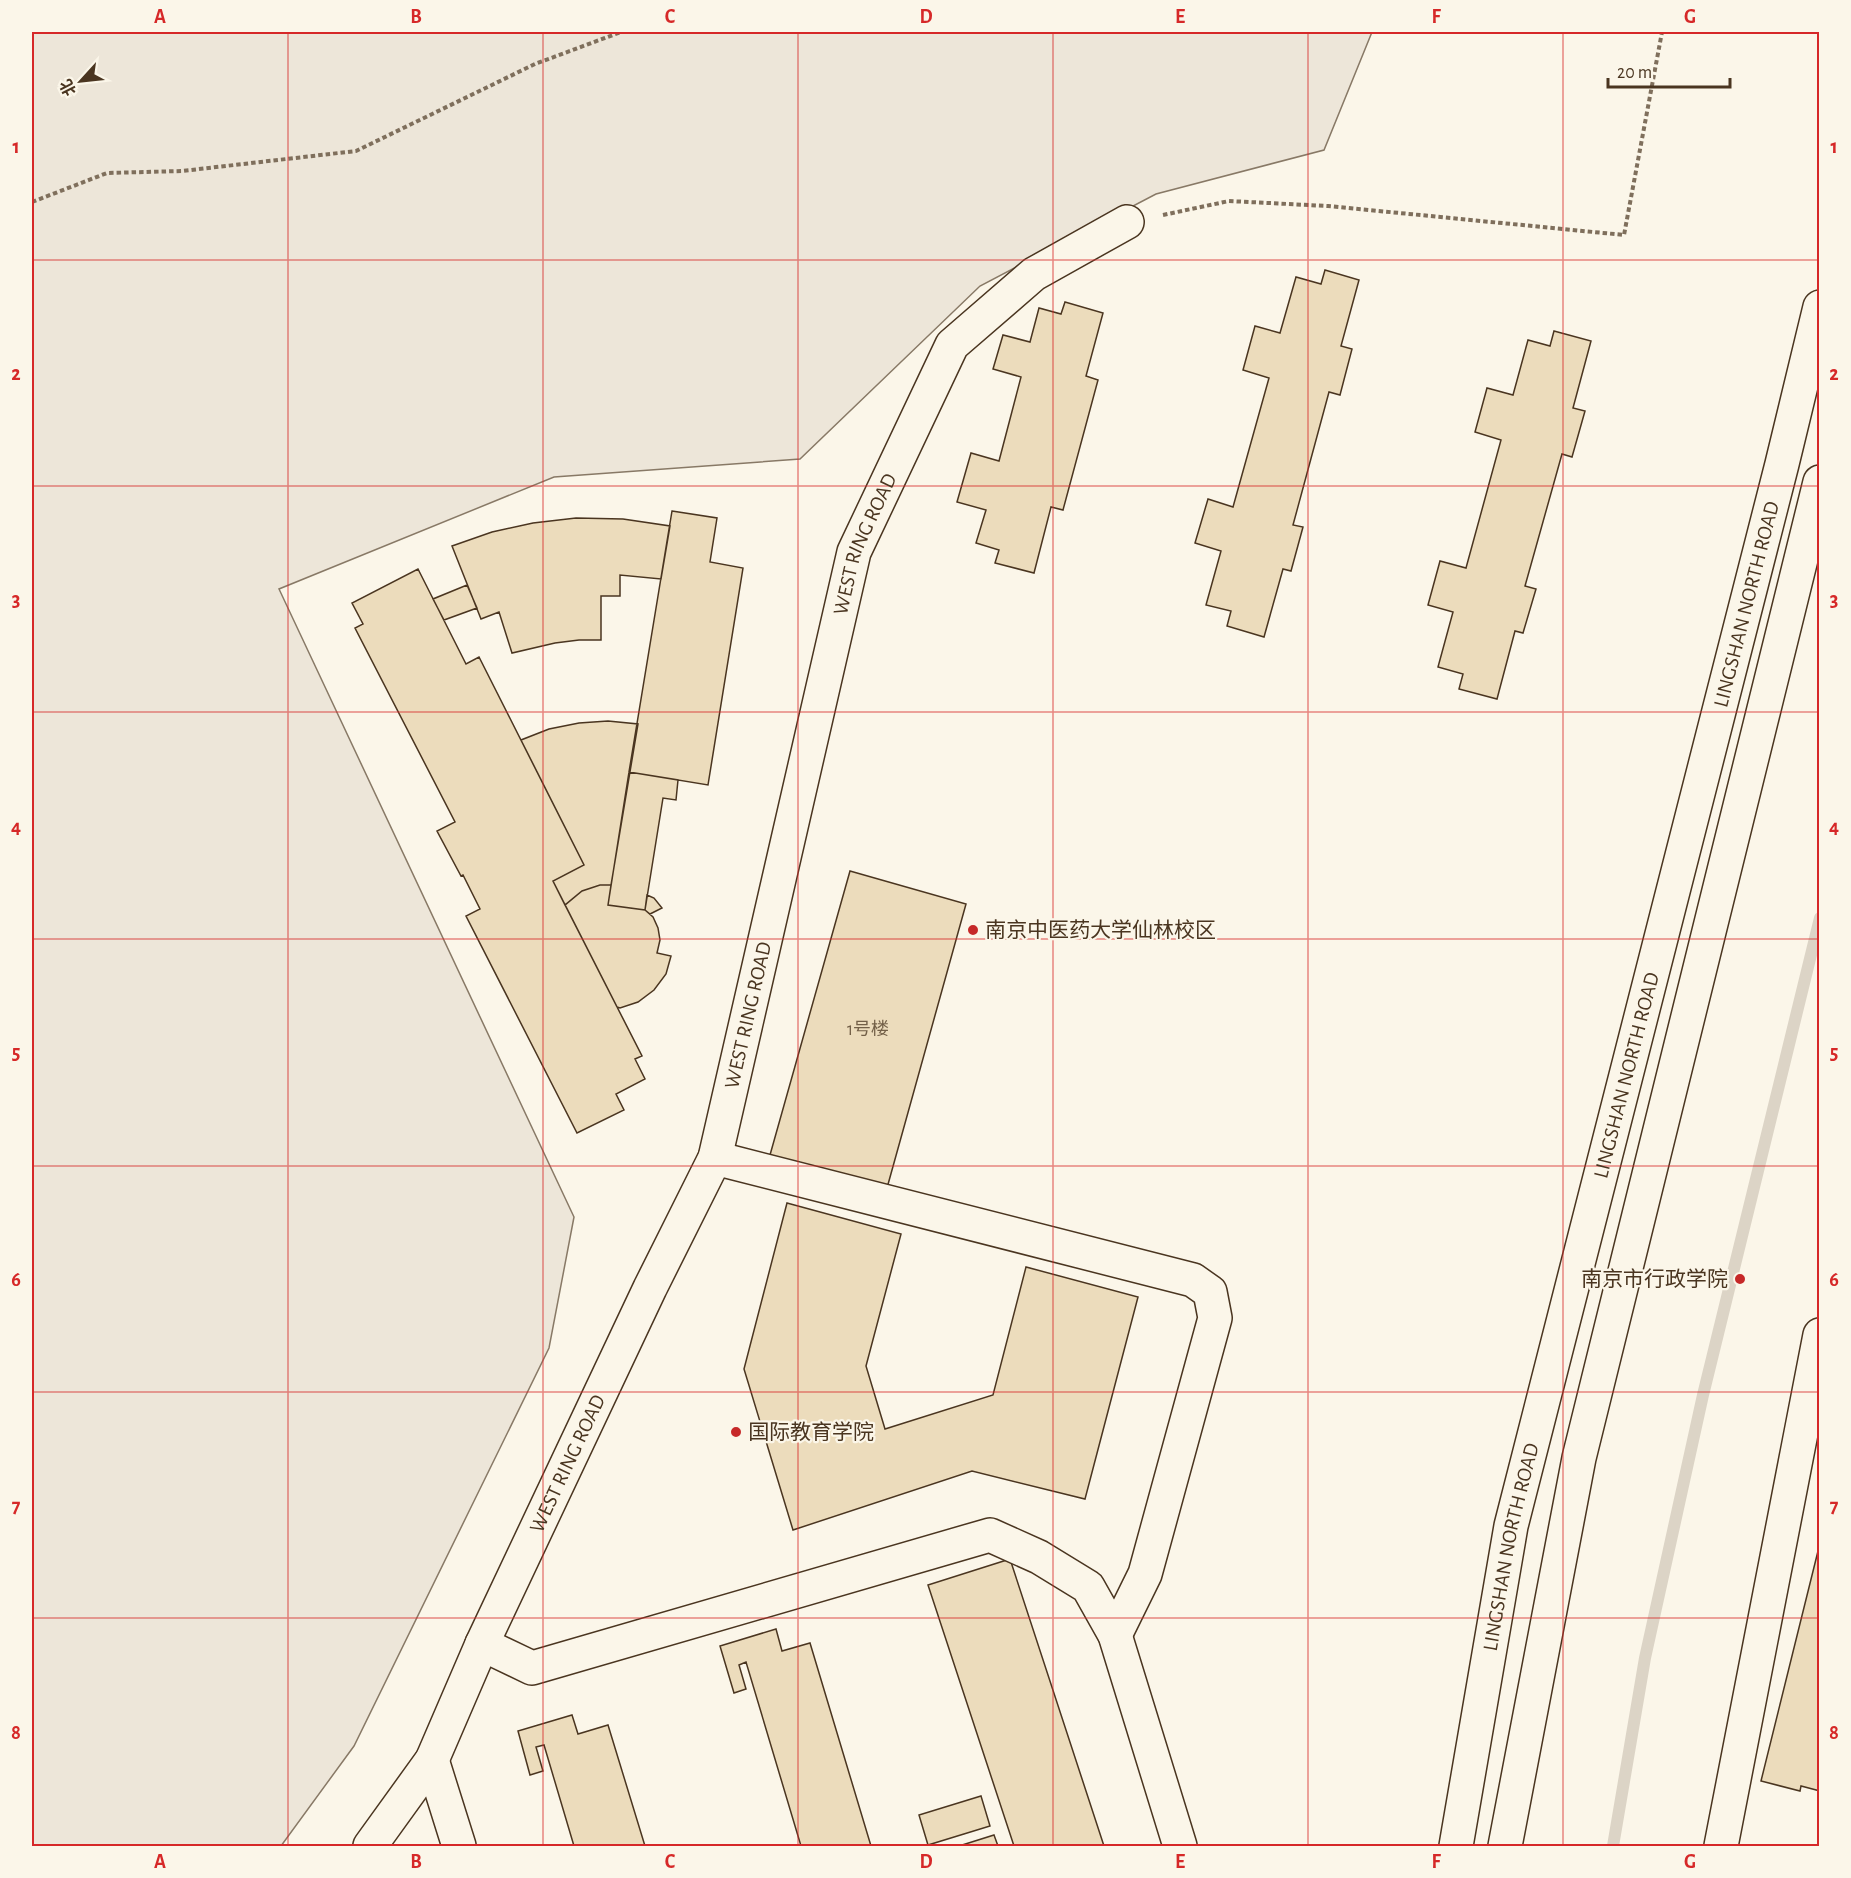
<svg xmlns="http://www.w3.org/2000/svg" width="1851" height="1878" font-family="'Alegreya Sans','Noto Sans SC',sans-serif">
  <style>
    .green { fill: #ede6d9; stroke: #887966; stroke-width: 1.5 }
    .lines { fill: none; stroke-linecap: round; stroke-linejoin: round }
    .stream { stroke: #dcd4c6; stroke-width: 12 }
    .building { fill: #ecdcbc; stroke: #4a3520; stroke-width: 1.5 }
    .minor-casing { stroke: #4a3520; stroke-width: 36 }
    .major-casing { stroke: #4a3520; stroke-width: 36 }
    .path { stroke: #7f6f5c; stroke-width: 4; stroke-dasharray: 4.5 3; stroke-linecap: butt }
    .minor { stroke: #fbf6e9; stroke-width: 33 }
    .major { stroke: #fbf6e9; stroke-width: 33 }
    .grid { fill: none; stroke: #d62828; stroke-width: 1.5; stroke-opacity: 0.55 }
    .poi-dot { fill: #c62828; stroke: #fbf6e9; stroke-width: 2 }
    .labels { text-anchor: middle; stroke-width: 4.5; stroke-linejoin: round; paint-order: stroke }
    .number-label { font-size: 18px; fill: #725f47 }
    .street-label { font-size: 21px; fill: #4a3520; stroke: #fbf6e9 }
    .poi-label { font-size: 21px; fill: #4a3520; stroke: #fbf6e9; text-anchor: start }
    .neatline { fill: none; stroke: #d62828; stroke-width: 2 }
    .grid-label { font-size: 20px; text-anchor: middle; font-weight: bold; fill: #d62828 }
  </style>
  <rect width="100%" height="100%" fill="#fbf6e9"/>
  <path class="green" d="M 32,32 L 1372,32 L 1324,150 L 1156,194 L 980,286 L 800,459 L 554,477 L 279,589 L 574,1217 L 549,1348 L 354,1746 L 281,1846 L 32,1846 Z"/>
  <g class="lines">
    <path class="stream" d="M 1613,1846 L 1645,1658 L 1703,1395 L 1820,918"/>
  </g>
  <path class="building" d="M 1325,270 L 1359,280 L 1341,346 L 1352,349 L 1340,395 L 1329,392 L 1293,525 L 1303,527 L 1291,571 L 1283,569 L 1264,637 L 1227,626 L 1231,611 L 1206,605 L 1221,551 L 1195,543 L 1208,499 L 1233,507 L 1269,378 L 1243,370 L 1255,326 L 1280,333 L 1296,277 L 1321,284 Z
    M 1065,302 L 1103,313 L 1086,376 L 1098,380 L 1063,510 L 1051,507 L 1034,573 L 995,563 L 999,550 L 976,543 L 986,510 L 957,502 L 971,453 L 999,461 L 1021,377 L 993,369 L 1003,335 L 1030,342 L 1039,308 L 1061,314 Z
    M 1554,331 L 1591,341 L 1573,408 L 1585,411 L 1572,457 L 1562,454 L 1525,586 L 1536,589 L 1523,633 L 1515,631 L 1497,699 L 1459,689 L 1463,674 L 1438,667 L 1453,612 L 1428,605 L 1440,561 L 1466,568 L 1501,440 L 1475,432 L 1487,388 L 1513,395 L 1528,340 L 1550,346 Z
    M 672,511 L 717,518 L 710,562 L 743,568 L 708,785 L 629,772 Z
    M 576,518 L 623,519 L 670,526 L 661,579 L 620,575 L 620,596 L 601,596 L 601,640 L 579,640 L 555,643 L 512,653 L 499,612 L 481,619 L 452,546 L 492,532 L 533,523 Z
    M 418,569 L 466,664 L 479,657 L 584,865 L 553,881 L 642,1056 L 635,1059 L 645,1079 L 616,1094 L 624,1110 L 577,1133 L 466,916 L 480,909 L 463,875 L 461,876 L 437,831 L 455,822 L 355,628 L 363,624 L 352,603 Z
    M 467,585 L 477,608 L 444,620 L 433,599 Z
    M 608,721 L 638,724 L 611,885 L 600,885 L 582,891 L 565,905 L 553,881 L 584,865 L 521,740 L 549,729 L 579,723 Z
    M 629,772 L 678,780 L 676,800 L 663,798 L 645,910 L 608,905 Z
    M 850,871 L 966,904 L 887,1188 L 770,1155 Z
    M 600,885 L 611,885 L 608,905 L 645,910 L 653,917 L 658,928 L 660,940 L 657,953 L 671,956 L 666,974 L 654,990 L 638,1002 L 620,1008 L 617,1007 L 565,905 L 582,891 Z
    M 647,895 L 654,898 L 662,908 L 650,914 L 645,910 Z
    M 787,1203 L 901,1234 L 866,1366 L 885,1429 L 993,1395 L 1026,1267 L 1138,1297 L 1085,1499 L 972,1471 L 793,1530 L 744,1369 Z
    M 1820,1543 L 1820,1791 L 1801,1786 L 1800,1791 L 1761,1781 Z
    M 1010,1559 L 1104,1846 L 1014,1846 L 928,1585 Z
    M 776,1629 L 782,1651 L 810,1643 L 871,1846 L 801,1846 L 746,1662 L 739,1665 L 746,1689 L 734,1693 L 720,1646 Z
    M 572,1715 L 578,1734 L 608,1725 L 645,1846 L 574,1846 L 544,1745 L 536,1747 L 543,1771 L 530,1775 L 518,1731 Z
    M 981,1796 L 990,1826 L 928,1845 L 919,1815 Z
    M 994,1835 L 998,1846 L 959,1846 Z"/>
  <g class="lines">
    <g class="minor-casing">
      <g id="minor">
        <path d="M 715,1158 L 1193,1280 L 1210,1292 L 1215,1318 L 1145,1574 L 1115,1635"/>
        <path d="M 482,1644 L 532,1668 L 990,1535 L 1039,1557 L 1088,1587 L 1115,1635 L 1180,1846"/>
        <path d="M 432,1760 L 459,1846"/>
        <path id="s1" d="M 370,1846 L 432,1760 L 482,1644 L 650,1288 L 715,1158 L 854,552 L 952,345 L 1034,274 L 1127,222"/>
        <path d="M 1721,1846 L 1820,1335"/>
      </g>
    </g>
    <g class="major-casing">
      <g id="major">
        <path id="s2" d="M 1456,1846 L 1511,1526 L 1782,464 L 1820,307"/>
        <path d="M 1505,1846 L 1579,1458 L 1820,482"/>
      </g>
    </g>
    <path class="path" d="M 32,202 L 107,173 L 182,171 L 356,151 L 535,64 L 621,32
      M 1163,215 L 1229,201 L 1328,206 L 1624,235 L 1662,32"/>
    <use href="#minor" class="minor"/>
    <use href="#major" class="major"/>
  </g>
  <path class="grid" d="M 288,32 L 288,1846M 543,32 L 543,1846M 798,32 L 798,1846M 1053,32 L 1053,1846M 1308,32 L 1308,1846M 1563,32 L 1563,1846M 32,260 L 1820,260M 32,486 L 1820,486M 32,712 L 1820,712M 32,939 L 1820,939M 32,1166 L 1820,1166M 32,1392 L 1820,1392M 32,1618 L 1820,1618"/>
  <g class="poi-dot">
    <circle cx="973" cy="930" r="6"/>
    <circle cx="1740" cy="1279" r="6"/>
    <circle cx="736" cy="1432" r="6"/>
  </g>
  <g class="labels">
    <g class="number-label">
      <text x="868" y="1035">1号楼</text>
    </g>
    <g class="street-label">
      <text dy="7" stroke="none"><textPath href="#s1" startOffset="1404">WEST RING ROAD</textPath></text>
      <text dy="7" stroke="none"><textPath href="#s2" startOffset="1276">LINGSHAN NORTH ROAD</textPath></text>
      <text dy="7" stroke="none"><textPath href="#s1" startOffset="918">WEST RING ROAD</textPath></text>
      <text dy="7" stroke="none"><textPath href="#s2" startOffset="790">LINGSHAN NORTH ROAD</textPath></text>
      <text dy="7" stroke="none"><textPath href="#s1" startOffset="432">WEST RING ROAD</textPath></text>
      <text dy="7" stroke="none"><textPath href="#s2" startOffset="304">LINGSHAN NORTH ROAD</textPath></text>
    </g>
    <g class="poi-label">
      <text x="985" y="937">南京中医药大学仙林校区</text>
      <text x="1728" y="1286" text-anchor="end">南京市行政学院</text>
      <text x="748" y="1439">国际教育学院</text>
    </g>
  </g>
  <rect width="1851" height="1878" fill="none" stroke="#fbf6e9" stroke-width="66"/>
  <g transform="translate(81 81) rotate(243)" stroke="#fbf6e9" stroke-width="4.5" paint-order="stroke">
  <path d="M0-4.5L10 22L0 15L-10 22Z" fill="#4a3520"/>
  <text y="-9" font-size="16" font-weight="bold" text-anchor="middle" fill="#4a3520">北</text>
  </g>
  <path d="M1608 78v9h122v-9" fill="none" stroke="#4a3520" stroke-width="3"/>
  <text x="1617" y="78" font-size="18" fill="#4a3520" stroke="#fbf6e9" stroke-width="4.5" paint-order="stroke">20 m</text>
  <rect x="33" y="33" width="1785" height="1812" class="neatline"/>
  <g class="grid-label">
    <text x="160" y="23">A</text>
    <text x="416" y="23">B</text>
    <text x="670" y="23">C</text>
    <text x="926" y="23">D</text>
    <text x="1180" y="23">E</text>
    <text x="1436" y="23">F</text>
    <text x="1690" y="23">G</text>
    <text x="16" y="153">1</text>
    <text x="1834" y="153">1</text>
    <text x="16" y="380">2</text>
    <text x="1834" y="380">2</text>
    <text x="16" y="606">3</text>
    <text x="1834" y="606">3</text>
    <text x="16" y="833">4</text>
    <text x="1834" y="833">4</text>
    <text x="16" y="1059">5</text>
    <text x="1834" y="1059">5</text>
    <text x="16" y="1286">6</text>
    <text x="1834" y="1286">6</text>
    <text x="16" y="1512">7</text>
    <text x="1834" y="1512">7</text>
    <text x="16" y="1739">8</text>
    <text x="1834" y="1739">8</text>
    <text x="160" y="1868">A</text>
    <text x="416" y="1868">B</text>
    <text x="670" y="1868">C</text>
    <text x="926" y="1868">D</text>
    <text x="1180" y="1868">E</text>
    <text x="1436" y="1868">F</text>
    <text x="1690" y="1868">G</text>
  </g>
</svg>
